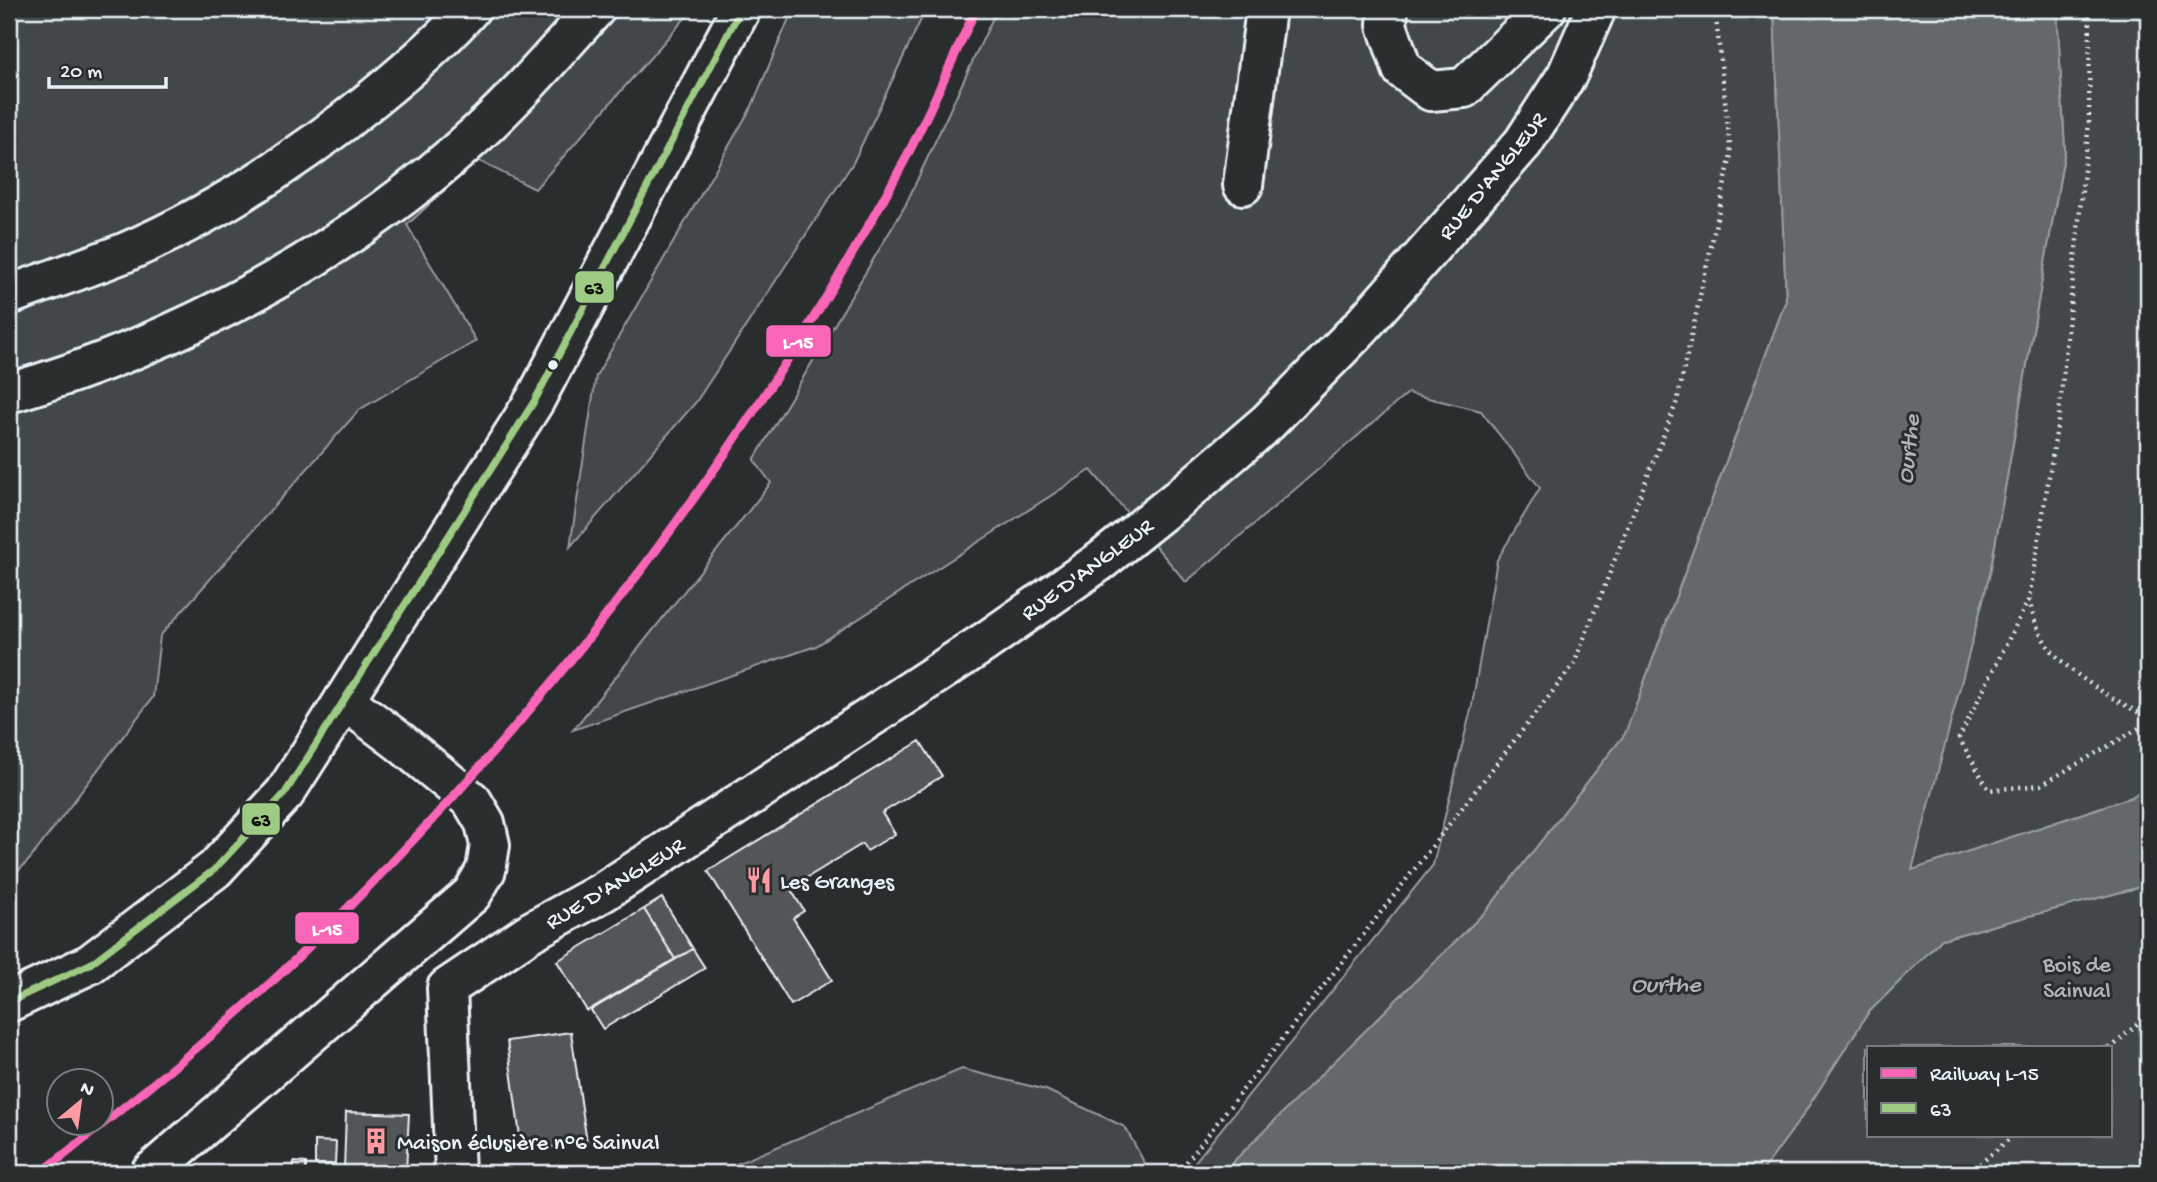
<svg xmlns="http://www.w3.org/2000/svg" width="2157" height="1182" font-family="'Gochi Hand',sans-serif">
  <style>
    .green { fill: #424648; stroke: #959ca0; stroke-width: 2; fill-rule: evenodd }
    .water { fill: #63686b; stroke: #989fa3; stroke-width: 2 }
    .building { fill: #535759; stroke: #e8f1f8; stroke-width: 2 }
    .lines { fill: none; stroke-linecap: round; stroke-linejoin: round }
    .minor-casing { stroke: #e8f1f8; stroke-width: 44 }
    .major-casing { stroke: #e8f1f8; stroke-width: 44 }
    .path { stroke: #e8f1f8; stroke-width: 4.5; stroke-dasharray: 2 5; stroke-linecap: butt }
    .minor { stroke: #2a2d2e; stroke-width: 38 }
    .major { stroke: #2a2d2e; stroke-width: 38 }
    .bus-1-casing { stroke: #2a2d2e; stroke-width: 12 }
    .bus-1 { stroke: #9ecb84; stroke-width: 7 }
    .rail-1-casing { stroke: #2a2d2e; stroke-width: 14 }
    .rail-1 { stroke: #fa66b7; stroke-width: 9 }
    .bus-dot { fill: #e8f1f8; stroke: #2a2d2e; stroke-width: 2.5 }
    .labels { text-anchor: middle; stroke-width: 6; stroke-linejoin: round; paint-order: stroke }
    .street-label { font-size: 23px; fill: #e8f1f8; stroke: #2a2d2e }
    .poi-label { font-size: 23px; fill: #e8f1f8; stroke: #2a2d2e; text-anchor: start }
    .park-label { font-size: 23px; fill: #aeb5ba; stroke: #2a2d2e }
    .water-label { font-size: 24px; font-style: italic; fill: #acb3b9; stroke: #2a2d2e }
    .line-badge { stroke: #2a2d2e; stroke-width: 2.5 }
    .badge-label { font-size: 19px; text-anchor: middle; font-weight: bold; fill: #fff }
    .pale-badge-label { font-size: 19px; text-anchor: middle; font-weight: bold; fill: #111 }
  </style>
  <rect width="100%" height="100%" fill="#2a2d2e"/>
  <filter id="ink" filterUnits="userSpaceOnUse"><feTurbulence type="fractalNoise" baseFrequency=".0143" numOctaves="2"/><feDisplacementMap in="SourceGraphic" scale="14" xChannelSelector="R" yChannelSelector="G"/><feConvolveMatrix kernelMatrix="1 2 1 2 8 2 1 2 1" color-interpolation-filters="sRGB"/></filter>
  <g filter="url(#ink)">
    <path class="green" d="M 9,9 L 693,9 L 535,189 L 477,160 L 407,225 L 476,341 L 359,410 L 160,636 L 153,697 L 30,859 L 9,880 Z
      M 793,9 L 926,9 L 853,163 L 696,402 L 570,547 L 596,376 L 752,106 Z
      M 997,9 L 1774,9 L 1786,300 L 1625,734 L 1487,910 L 1222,1173 L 1186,1173 L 1433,865 L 1472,705 L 1497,560 L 1540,488 L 1481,411 L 1408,393 L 1186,582 L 1091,470 L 816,646 L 573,730 L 771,483 L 754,460 L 905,206 Z
      M 2057,9 L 2148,9 L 2148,786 L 2132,797 L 1911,871 L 1990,573 L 2065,150 Z
      M 2148,885 L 2148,1173 L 1761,1173 L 1801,1118 L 1868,1013 L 1942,939 ZM 1868,1047 L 2110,1047 L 2110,1135 L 1868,1135 Z
      M 962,1069 L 1046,1090 L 1125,1127 L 1150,1173 L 715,1173 Z
      M 436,1160 L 556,1173 L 435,1173 Z"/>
    <path class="water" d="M 1774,9 L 2057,9 L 2065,150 L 1990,573 L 1912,870 L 2132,797 L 2148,786 L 2148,885 L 1942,939 L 1868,1013 L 1801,1118 L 1761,1173 L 1222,1173 L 1487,910 L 1625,734 L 1786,300 Z"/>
    <path class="building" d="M 920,741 L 942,776 L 882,813 L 895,834 L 867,851 L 862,844 L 790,888 L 804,911 L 793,918 L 832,980 L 791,1005 L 708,871 Z
      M 662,898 L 693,949 L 675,959 L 644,909 Z
      M 644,909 L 675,959 L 587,1011 L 557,961 Z
      M 693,949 L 705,968 L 603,1029 L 591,1010 Z
      M 571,1032 L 587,1143 L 522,1151 L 507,1041 Z
      M 346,1112 L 409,1114 L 406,1171 L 344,1169 Z
      M 315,1141 L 336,1142 L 335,1164 L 315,1164 Z
      M 294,1162 L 306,1163 L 306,1173 L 311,1173 L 290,1173 L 293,1172 Z"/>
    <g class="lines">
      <g class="minor-casing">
        <path id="minor" d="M 1388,9 L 1387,25 L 1402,69 L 1431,91 L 1464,88 L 1546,9
          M 1243,185 L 1266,9
          M 9,393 C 178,344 348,253 478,133 C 520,94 557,51 595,9
          M 150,1173 L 472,894 L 486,870 L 490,845 L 485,823 L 472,801 L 400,742 L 344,700
          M 455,1173 L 447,988 L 532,931 L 603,892 L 671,848 L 985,642 L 1102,560 L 1183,495 L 1268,422 L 1360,328 L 1523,143 L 1567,75 L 1596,9"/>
      </g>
      <g class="major-casing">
        <path id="major" d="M 9,295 C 47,281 86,268 124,253 C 215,214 299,159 376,96 C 409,69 442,41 470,9
          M 9,1002 L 90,964 L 215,869 L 285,793 L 535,400 L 741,9"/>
      </g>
      <path class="path" d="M 2090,9 L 2089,122 L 2059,415 L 2029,599 L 1959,738 L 1989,790 L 2041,785 L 2148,723
        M 2029,600 C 2032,610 2034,622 2039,631 C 2057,670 2113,698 2148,718
        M 2110,1049 L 2148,1014
        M 1178,1173 L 1574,664 L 1677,401 L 1731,155 L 1715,9
        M 1969,1173 L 2014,1135"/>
      <use href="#minor" class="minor"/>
      <use href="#major" class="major"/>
      <g class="bus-1-casing">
        <path id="bus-1" d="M 9,1002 L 90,964 L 215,869 L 285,793 L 535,400 L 741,9"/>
      </g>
      <use href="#bus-1" class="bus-1"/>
      <g class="rail-1-casing">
        <path id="rail-1" d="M 41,1173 C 128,1104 216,1036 296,959 C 534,729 735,469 894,180 C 925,125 949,66 976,9"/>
      </g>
      <use href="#rail-1" class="rail-1"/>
    </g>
  </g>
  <defs>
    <g id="restaurant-bare" transform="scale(2.1)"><path d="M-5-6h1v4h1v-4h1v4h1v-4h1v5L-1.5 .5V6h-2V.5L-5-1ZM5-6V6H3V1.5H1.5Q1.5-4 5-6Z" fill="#ff9aa2" stroke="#2a2d2e" stroke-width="2.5" paint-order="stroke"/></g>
    <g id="building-bare" transform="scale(2.1)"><path d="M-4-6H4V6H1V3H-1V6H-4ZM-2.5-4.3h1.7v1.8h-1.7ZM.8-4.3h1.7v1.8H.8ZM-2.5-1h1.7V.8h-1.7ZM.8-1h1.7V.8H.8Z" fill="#ff9aa2" stroke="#2a2d2e" stroke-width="2.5" paint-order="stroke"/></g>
  </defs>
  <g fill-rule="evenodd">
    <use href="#restaurant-bare" x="759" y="880"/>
    <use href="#building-bare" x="376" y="1141"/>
  </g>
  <circle class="bus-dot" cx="553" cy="365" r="6"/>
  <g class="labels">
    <g class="street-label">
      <text transform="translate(1491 175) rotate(-51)" y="8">RUE D'ANGLEUR</text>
      <text transform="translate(1086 568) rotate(-36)" y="8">RUE D'ANGLEUR</text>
      <text transform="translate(614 882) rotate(-31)" y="8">RUE D'ANGLEUR</text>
    </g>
    <g class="poi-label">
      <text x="780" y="888">Les Granges</text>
      <text x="397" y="1149">Maison éclusière n°6 Sainval</text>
    </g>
    <g class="park-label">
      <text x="2077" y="971">Bois de<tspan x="2077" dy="26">Sainval</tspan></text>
    </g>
    <g class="water-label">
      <text transform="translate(1907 449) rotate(-84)" y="8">Ourthe</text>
      <text x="1666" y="991">Ourthe</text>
    </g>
  </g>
  <g class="line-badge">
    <rect x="574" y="270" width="41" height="34" rx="7" fill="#9ecb84"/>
    <rect x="765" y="324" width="67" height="34" rx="7" fill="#fa66b7"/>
    <rect x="241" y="802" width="40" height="34" rx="7" fill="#9ecb84"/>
    <rect x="294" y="911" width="66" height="34" rx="7" fill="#fa66b7"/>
  </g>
  <g class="badge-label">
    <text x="798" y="348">L-15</text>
    <text x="327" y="935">L-15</text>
  </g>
  <g class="pale-badge-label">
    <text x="594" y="294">63</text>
    <text x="261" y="826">63</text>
  </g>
  <rect width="2157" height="1182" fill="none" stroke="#2a2d2e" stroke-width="35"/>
  <rect x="18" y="18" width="2122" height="1147" fill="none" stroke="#e8f1f8" stroke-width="2.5" filter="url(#ink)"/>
  <rect x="1867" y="1046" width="245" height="91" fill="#2a2d2e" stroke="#767b7f" stroke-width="2"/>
  <rect x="1881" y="1068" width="35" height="10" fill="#fa66b7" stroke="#767b7f" stroke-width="2"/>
  <text x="1930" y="1080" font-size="21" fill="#e8f1f8">Railway L-15</text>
  <rect x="1881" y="1103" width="35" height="10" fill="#9ecb84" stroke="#767b7f" stroke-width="2"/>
  <text x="1930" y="1116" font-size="21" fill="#e8f1f8">63</text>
  <g transform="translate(80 1102) rotate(29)"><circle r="33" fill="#2a2d2e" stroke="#767b7f" stroke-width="2"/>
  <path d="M0-5L12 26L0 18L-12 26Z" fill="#ff9aa2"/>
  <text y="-10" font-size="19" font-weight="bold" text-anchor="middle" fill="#e8f1f8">N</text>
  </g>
  <path d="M49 77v10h117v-10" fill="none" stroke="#e8f1f8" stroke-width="3.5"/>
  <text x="60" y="77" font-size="21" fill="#e8f1f8" stroke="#2a2d2e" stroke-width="5" paint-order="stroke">20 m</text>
</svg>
